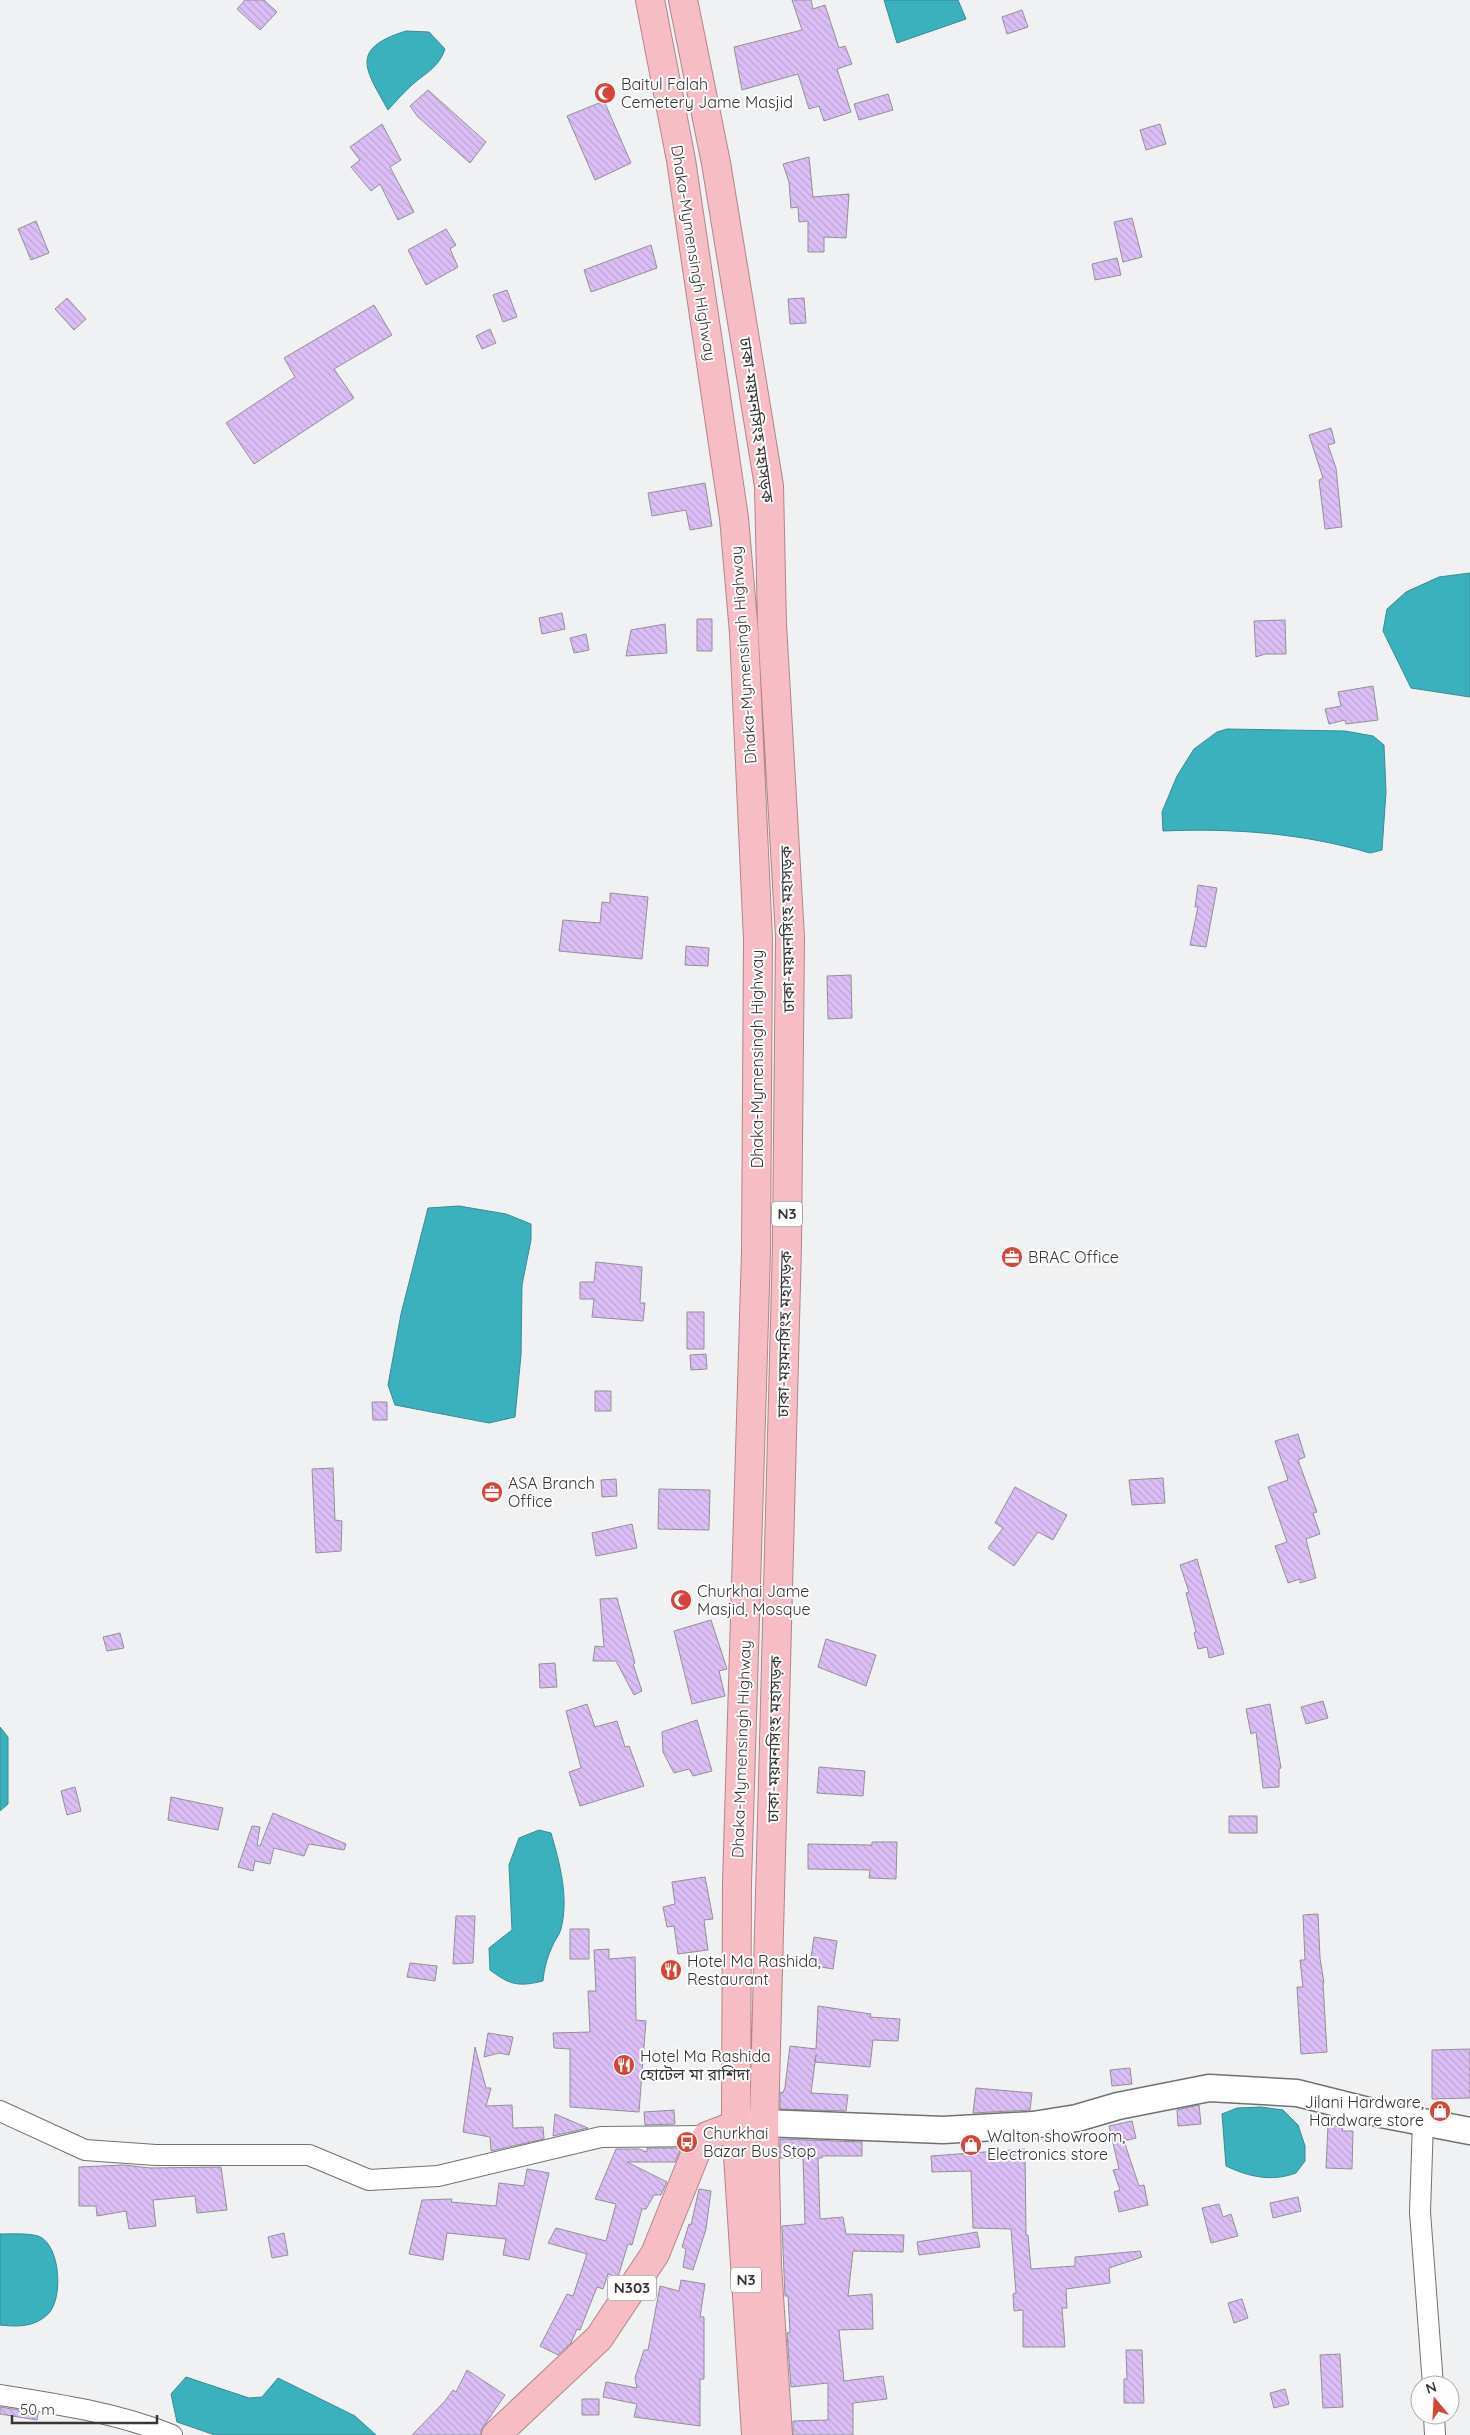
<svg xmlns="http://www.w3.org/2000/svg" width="1470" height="2435" font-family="Quicksand,'Noto Sans Bengali',sans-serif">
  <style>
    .water { fill: #3ab1bc; stroke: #398c94 }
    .building { fill: url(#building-back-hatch); stroke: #929193 }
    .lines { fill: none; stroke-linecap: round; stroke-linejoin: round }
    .minor-casing { stroke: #707172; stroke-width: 22 }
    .tertiary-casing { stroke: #707172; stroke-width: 29 }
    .trunk-casing { stroke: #b28489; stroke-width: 30 }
    .minor { stroke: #fff; stroke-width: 20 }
    .tertiary { stroke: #fff; stroke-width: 26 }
    .trunk { stroke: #f6bec4; stroke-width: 28 }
    .labels { text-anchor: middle; stroke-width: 4; stroke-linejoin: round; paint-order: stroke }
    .shield { fill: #fefeff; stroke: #727273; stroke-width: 1 }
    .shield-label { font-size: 15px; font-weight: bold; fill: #363637 }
    .poi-label { font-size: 16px; fill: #363637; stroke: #fefeff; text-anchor: start }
    .street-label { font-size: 16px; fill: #363637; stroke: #fefeff }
  </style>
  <defs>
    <pattern id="building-back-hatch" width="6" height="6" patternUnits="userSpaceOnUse" patternTransform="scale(1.25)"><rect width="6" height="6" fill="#dcbef6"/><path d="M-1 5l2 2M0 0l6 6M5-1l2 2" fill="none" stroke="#bda4d4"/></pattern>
  </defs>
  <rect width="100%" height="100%" fill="#f0f1f2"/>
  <path class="water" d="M 884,0 L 958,0 L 966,19 L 897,43 Z
    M 406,31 L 429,32 L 445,49 C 439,67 427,72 413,84 C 404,92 396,101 388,110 C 366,70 348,49 406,31 Z
    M 1470,573 L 1470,697 L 1411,688 L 1383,631 L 1387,609 L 1406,592 L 1439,577 Z
    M 1227,729 L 1345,731 L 1373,736 L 1384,745 L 1386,792 L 1382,850 L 1370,853 C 1302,833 1233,828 1163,831 L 1162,812 L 1177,776 L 1194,749 L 1217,732 Z
    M 459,1206 L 506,1214 L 531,1224 L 531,1240 L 522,1285 L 521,1355 L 515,1417 L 489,1423 L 395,1405 L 388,1385 L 401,1314 L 428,1208 Z
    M 0,1727 L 8,1737 L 8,1804 L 0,1811 Z
    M 539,1830 L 551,1833 C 560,1864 569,1897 561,1929 C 559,1936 554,1941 552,1947 C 547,1958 544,1969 543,1981 C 518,1987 510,1985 490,1970 L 489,1948 L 512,1930 L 509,1865 L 519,1838 Z
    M 1261,2107 L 1283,2110 L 1298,2125 L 1305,2146 L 1305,2161 L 1296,2173 C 1272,2182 1249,2177 1226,2166 L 1222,2114 L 1237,2108 Z
    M 0,2234 C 12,2234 27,2233 38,2236 C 61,2244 64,2301 47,2315 C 34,2327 17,2327 0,2325 Z
    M 186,2377 L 249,2398 L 262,2397 L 278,2378 L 355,2416 L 376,2435 L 215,2435 L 177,2422 L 171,2394 Z"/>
  <path class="building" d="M 245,0 L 264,0 L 277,12 L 260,30 L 237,9 Z
    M 792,0 L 811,0 L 813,9 L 825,5 L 839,48 L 845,46 L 852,64 L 837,69 L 851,112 L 824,121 L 819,106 L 809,109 L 798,74 L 742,90 L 734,47 L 802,30 Z
    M 1022,10 L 1028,27 L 1007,34 L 1002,17 Z
    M 428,90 L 486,142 L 470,163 L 418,117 L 410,106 Z
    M 888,94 L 893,110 L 859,120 L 854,104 Z
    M 604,101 L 631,163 L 595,180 L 567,116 Z
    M 382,124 L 401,160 L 390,167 L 414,212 L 398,220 L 380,184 L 371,191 L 351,167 L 360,160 L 350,147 Z
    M 1160,124 L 1166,144 L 1146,150 L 1140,130 Z
    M 809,157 L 813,197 L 849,194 L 846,238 L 824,237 L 824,252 L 808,252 L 808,221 L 799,222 L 798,207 L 791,208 L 789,182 L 783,164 Z
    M 1132,218 L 1142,257 L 1123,262 L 1114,222 Z
    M 36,221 L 49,253 L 31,260 L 18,229 Z
    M 446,229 L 456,245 L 450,249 L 458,267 L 426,285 L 408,250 Z
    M 651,245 L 657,268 L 591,292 L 584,270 Z
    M 1117,258 L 1121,275 L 1095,280 L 1092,264 Z
    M 507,290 L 517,317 L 503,322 L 493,295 Z
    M 67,298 L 86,319 L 74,330 L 55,309 Z
    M 804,298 L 806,323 L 790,324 L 788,299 Z
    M 374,305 L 392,335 L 334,369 L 354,398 L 254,464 L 226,423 L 295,377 L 284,358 Z
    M 490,329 L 496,343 L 482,349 L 476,336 Z
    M 1331,428 L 1335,443 L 1328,445 L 1336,468 L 1342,527 L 1325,529 L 1319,480 L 1323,478 L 1309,435 Z
    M 705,483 L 712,526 L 690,530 L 686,510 L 652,516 L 648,493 Z
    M 562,613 L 565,629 L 542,634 L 539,618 Z
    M 697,619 L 712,619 L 712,651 L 697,651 Z
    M 1285,620 L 1286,654 L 1265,654 L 1256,657 L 1254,621 Z
    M 665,624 L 667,653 L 626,656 L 631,630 Z
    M 586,634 L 589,650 L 574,653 L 570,638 Z
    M 1373,686 L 1378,720 L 1346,724 L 1345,720 L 1329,724 L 1325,709 L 1341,706 L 1338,692 Z
    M 1198,885 L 1217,888 L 1206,947 L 1190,945 L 1198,907 L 1195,907 Z
    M 610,893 L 648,897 L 642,959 L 559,951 L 563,920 L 600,923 L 602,902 L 610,903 Z
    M 686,946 L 709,948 L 708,966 L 685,965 Z
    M 851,975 L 852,1018 L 828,1019 L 827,976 Z
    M 596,1262 L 642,1267 L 640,1303 L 645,1303 L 643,1321 L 592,1317 L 594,1299 L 580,1299 L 580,1282 L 594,1282 Z
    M 687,1312 L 704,1312 L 704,1349 L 687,1349 Z
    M 706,1354 L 707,1369 L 691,1370 L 690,1355 Z
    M 595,1391 L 611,1391 L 611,1411 L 595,1411 Z
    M 372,1402 L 387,1402 L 387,1420 L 373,1420 Z
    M 1298,1434 L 1305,1457 L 1298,1460 L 1317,1512 L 1313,1513 L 1320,1534 L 1306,1539 L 1316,1578 L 1300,1583 L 1300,1579 L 1288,1583 L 1275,1546 L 1287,1542 L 1268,1487 L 1288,1480 L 1275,1441 Z
    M 333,1468 L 335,1520 L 342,1521 L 341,1551 L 316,1553 L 312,1469 Z
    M 1163,1478 L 1165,1503 L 1132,1505 L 1129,1480 Z
    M 616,1479 L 617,1496 L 602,1497 L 601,1480 Z
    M 1015,1487 L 1067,1515 L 1053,1540 L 1038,1532 L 1014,1566 L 988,1548 L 1003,1528 L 995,1523 Z
    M 659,1489 L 710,1490 L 709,1530 L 658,1529 Z
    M 632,1524 L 637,1548 L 596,1556 L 592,1533 Z
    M 1197,1559 L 1224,1654 L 1209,1658 L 1207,1647 L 1198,1649 L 1194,1633 L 1196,1632 L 1186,1593 L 1189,1592 L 1180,1565 Z
    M 617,1598 L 635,1663 L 633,1664 L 642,1691 L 634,1695 L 616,1661 L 593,1661 L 595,1646 L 604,1647 L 600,1599 Z
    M 711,1620 L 727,1669 L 719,1671 L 725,1696 L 692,1704 L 674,1631 Z
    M 120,1633 L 124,1648 L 107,1651 L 103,1637 Z
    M 826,1639 L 876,1655 L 866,1686 L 818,1667 Z
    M 555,1663 L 557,1687 L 540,1688 L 539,1664 Z
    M 1323,1701 L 1328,1718 L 1306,1724 L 1301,1707 Z
    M 587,1704 L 595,1727 L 617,1721 L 625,1747 L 629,1746 L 644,1786 L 580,1806 L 569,1772 L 581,1768 L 566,1711 Z
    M 1270,1704 L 1281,1768 L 1279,1769 L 1279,1787 L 1263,1788 L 1256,1732 L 1251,1734 L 1246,1709 Z
    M 697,1720 L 712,1771 L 693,1776 L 689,1769 L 674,1773 L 663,1752 L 662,1732 Z
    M 819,1767 L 865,1771 L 863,1796 L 817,1793 Z
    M 75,1787 L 81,1811 L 67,1815 L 61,1791 Z
    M 171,1797 L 223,1808 L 218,1830 L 168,1820 Z
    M 273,1813 L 346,1844 L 344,1850 L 309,1844 L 304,1856 L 274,1848 L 270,1864 L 255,1861 L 253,1871 L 238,1867 L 252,1826 L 260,1827 L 257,1845 L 260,1846 Z
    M 1229,1816 L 1257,1816 L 1257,1833 L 1229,1833 Z
    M 872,1842 L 897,1842 L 896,1879 L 869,1878 L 870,1870 L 808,1869 L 808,1844 L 872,1845 Z
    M 705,1877 L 713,1919 L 704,1920 L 708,1950 L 678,1954 L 674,1926 L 667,1927 L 663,1907 L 675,1904 L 672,1882 Z
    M 1318,1914 L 1320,1958 L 1324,1983 L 1323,1983 L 1327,2052 L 1301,2054 L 1297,1987 L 1303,1987 L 1300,1960 L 1305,1960 L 1303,1915 Z
    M 456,1916 L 475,1916 L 473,1963 L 453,1964 Z
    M 570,1929 L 589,1929 L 589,1959 L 570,1959 Z
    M 814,1937 L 837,1941 L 833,1969 L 810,1965 Z
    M 609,1949 L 609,1959 L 635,1957 L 636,2020 L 646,2021 L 639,2112 L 570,2107 L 570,2049 L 554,2048 L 553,2033 L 590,2032 L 588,1991 L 596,1991 L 594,1950 Z
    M 410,1963 L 437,1966 L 435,1981 L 407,1977 Z
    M 818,2006 L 871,2014 L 870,2017 L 900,2019 L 898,2041 L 873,2040 L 870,2067 L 815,2062 L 816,2055 L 811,2093 L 848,2095 L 846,2111 L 780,2109 L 780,2092 L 783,2093 L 785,2087 L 790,2046 L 816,2049 Z
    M 488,2033 L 513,2037 L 509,2055 L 499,2053 L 484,2057 Z
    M 475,2047 L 486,2088 L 491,2088 L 486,2106 L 512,2105 L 513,2128 L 543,2127 L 544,2139 L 491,2151 L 490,2137 L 463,2132 Z
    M 1470,2049 L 1470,2098 L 1432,2099 L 1432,2050 Z
    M 1130,2068 L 1132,2084 L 1112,2086 L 1110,2070 Z
    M 976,2088 L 1032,2093 L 1030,2110 L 973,2113 Z
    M 1199,2105 L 1201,2124 L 1178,2126 L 1177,2110 Z
    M 674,2110 L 675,2124 L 645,2125 L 644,2112 Z
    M 555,2114 L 588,2128 L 553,2136 Z
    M 1132,2121 L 1136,2138 L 1124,2141 L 1139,2186 L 1144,2185 L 1148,2205 L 1119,2212 L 1114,2192 L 1120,2190 L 1113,2170 L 1119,2169 L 1109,2126 Z
    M 1328,2126 L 1343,2126 L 1342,2131 L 1353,2131 L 1352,2169 L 1326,2168 Z
    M 780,2139 L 862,2142 L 862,2156 L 822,2156 L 822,2158 L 818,2158 L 820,2219 L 843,2217 L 846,2234 L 904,2235 L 903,2252 L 853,2251 L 848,2296 L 872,2294 L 873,2329 L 839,2330 L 844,2381 L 883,2376 L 887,2399 L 853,2403 L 853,2435 L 793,2435 L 793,2421 L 828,2420 L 828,2383 L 791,2387 L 787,2333 L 790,2332 L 788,2296 L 785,2296 L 782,2226 L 805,2224 L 803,2158 L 780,2158 Z
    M 647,2148 L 681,2148 L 675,2162 L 627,2162 L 667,2182 L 661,2195 L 654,2195 L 646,2209 L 642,2209 L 632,2245 L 628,2244 L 618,2277 L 608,2274 L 603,2289 L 597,2287 L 580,2330 L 577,2329 L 571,2343 L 558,2355 L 540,2346 L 567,2294 L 573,2296 L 587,2254 L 548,2243 L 556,2228 L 606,2241 L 616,2204 L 595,2199 L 616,2149 L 639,2149 L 647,2152 Z
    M 1025,2149 L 1026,2235 L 1028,2235 L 1031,2269 L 1075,2266 L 1075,2257 L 1140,2251 L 1142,2257 L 1109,2268 L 1110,2283 L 1066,2289 L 1067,2308 L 1062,2308 L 1065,2347 L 1023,2347 L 1023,2310 L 1014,2311 L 1013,2294 L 1016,2293 L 1011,2229 L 973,2228 L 971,2171 L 932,2172 L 931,2156 Z
    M 124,2165 L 150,2168 L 221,2167 L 227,2210 L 197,2213 L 195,2196 L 153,2200 L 156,2226 L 129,2229 L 126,2211 L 97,2216 L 96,2206 L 79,2206 L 79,2167 Z
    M 527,2169 L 549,2173 L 529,2260 L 503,2255 L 506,2239 L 447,2233 L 443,2260 L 409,2254 L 422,2200 L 452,2199 L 451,2202 L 496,2206 L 499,2183 L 524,2186 Z
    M 699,2189 L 711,2191 L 706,2229 L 693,2270 L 683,2267 L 686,2249 L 682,2247 L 689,2224 L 691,2225 Z
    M 1298,2197 L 1301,2211 L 1273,2218 L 1270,2203 Z
    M 1219,2204 L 1223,2217 L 1231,2214 L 1238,2236 L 1211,2243 L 1202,2208 Z
    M 977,2232 L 980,2247 L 919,2255 L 917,2242 Z
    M 284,2233 L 288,2255 L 272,2258 L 268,2237 Z
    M 681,2280 L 705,2284 L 700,2317 L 704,2317 L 704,2379 L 700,2379 L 700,2426 L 634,2417 L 637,2404 L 603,2397 L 606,2382 L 637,2388 L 635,2378 L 644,2350 L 648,2350 L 660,2286 L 679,2291 Z
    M 1242,2299 L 1248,2318 L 1234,2323 L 1228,2303 Z
    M 1126,2350 L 1142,2350 L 1144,2403 L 1124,2403 L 1124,2379 L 1127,2379 Z
    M 1340,2354 L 1343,2407 L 1323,2408 L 1320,2355 Z
    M 467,2370 L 505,2395 L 481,2430 L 481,2435 L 412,2435 L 445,2401 L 453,2390 L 456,2392 Z
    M 1285,2389 L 1289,2404 L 1274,2408 L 1270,2393 Z
    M 582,2399 L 599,2399 L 599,2415 L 582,2415 Z
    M 0,2407 L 38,2413 L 37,2420 L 0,2414 Z"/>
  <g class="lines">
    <g class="minor-casing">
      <path id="minor" d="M 0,2111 L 85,2150 L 156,2155 L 309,2155 L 369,2180 L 438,2176 L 601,2137 L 707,2136
        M 1423,2122 L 1420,2212 L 1433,2385
        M 0,2395 C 58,2404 117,2413 172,2435
        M 1434,2415 L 1435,2435"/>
    </g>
    <g class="tertiary-casing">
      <path id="tertiary" d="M 742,2125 L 764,2123 L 943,2130 L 1033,2125 L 1077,2118 L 1118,2106 L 1209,2088 L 1297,2093 L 1381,2114 L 1470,2131"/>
    </g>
    <g class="trunk-casing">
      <path id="trunk" d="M 650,0 L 681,160 L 734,518 L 744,633 L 758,940 L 756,1252 L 737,1883 L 736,2125 L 756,2435
        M 683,0 L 716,163 L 769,486 L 772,624 L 790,937 L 787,1245 L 764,2123 L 767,2265 L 778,2435
        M 496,2435 L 599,2338 L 655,2254 L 698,2147 L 707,2136 L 736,2125"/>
    </g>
    <use href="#minor" class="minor"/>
    <use href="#tertiary" class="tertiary"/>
    <use href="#trunk" class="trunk"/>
  </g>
  <defs>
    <g id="mosque-disc" transform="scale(1.125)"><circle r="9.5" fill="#d34638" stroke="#fefeff"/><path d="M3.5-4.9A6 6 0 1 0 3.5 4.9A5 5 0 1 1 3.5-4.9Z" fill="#fff"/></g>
    <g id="office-disc" transform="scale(1.125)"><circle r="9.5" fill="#d34638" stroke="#fefeff"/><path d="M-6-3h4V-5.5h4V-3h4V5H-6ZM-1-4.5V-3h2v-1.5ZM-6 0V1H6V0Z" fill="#fff"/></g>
    <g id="restaurant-disc" transform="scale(1.125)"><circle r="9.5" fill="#d34638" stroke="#fefeff"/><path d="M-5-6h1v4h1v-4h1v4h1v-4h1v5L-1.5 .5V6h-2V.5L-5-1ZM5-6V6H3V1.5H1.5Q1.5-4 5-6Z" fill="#fff"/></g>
    <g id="shop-disc" transform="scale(1.125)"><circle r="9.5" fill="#d34638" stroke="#fefeff"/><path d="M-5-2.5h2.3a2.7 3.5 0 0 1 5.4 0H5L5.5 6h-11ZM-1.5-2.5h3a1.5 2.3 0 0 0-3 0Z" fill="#fff"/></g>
    <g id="bus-disc" transform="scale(1.125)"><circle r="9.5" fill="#d34638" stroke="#fefeff"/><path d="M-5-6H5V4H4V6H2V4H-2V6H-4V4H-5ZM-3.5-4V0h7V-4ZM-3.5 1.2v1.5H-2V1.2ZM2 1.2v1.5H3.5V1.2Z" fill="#fff"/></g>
  </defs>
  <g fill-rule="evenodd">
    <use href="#mosque-disc" x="605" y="93"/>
    <use href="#office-disc" x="1012" y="1257"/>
    <use href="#office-disc" x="492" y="1492"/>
    <use href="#mosque-disc" x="681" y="1600"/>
    <use href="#restaurant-disc" x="671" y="1970"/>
    <use href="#restaurant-disc" x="624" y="2065"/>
    <use href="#shop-disc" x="1440" y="2111"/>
    <use href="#bus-disc" x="687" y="2142"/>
    <use href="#shop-disc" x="971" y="2145"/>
  </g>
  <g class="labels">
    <g class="shield">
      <rect x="772" y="1201.5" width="30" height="25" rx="4"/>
      <rect x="731" y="2267.5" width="30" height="25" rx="4"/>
      <rect x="608" y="2275.5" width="48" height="25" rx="4"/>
    </g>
    <g class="shield-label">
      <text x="787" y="1219">N3</text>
      <text x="746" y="2285">N3</text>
      <text x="632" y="2293">N303</text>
    </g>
    <g class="poi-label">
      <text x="621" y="90">Baitul Falah<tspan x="621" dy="18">Cemetery Jame Masjid</tspan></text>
      <text x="1028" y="1263">BRAC Office</text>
      <text x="508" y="1489">ASA Branch<tspan x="508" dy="18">Office</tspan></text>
      <text x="697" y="1597">Churkhai Jame<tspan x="697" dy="18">Masjid, Mosque</tspan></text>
      <text x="687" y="1967">Hotel Ma Rashida,<tspan x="687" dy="18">Restaurant</tspan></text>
      <text x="640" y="2062">Hotel Ma Rashida<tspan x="640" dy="18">হোটেল মা রাশিদা</tspan></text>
      <text x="1424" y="2108" text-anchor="end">Jilani Hardware,<tspan x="1424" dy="18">Hardware store</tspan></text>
      <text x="703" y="2139">Churkhai<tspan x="703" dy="18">Bazar Bus Stop</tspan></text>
      <text x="987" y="2142">Walton showroom,<tspan x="987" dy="18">Electronics store</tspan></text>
    </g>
    <g class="street-label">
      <text transform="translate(694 253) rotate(81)" y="6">Dhaka-Mymensingh Highway</text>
      <text transform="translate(757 420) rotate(82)" y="6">ঢাকা-ময়মনসিংহ মহাসড়ক</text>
      <text transform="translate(743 655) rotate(-94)" y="6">Dhaka-Mymensingh Highway</text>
      <text transform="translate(787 929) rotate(-91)" y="6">ঢাকা-ময়মনসিংহ মহাসড়ক</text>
      <text transform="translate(757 1059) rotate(-90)" y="6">Dhaka-Mymensingh Highway</text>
      <text transform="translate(784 1334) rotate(-89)" y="6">ঢাকা-ময়মনসিংহ মহাসড়ক</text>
      <text transform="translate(774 1739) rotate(-89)" y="6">ঢাকা-ময়মনসিংহ মহাসড়ক</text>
      <text transform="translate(741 1749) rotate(-88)" y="6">Dhaka-Mymensingh Highway</text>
    </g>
  </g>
  <g transform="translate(1435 2400) rotate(342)"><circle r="24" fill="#fefeff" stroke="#aeaeaf"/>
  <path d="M0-4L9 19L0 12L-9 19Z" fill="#d34638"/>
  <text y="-8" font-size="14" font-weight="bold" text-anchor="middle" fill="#363637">N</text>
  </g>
  <path d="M12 2415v8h145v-8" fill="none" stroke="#363637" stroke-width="2.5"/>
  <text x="20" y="2415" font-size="15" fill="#363637" stroke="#fefeff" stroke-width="4" paint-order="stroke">50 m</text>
</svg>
